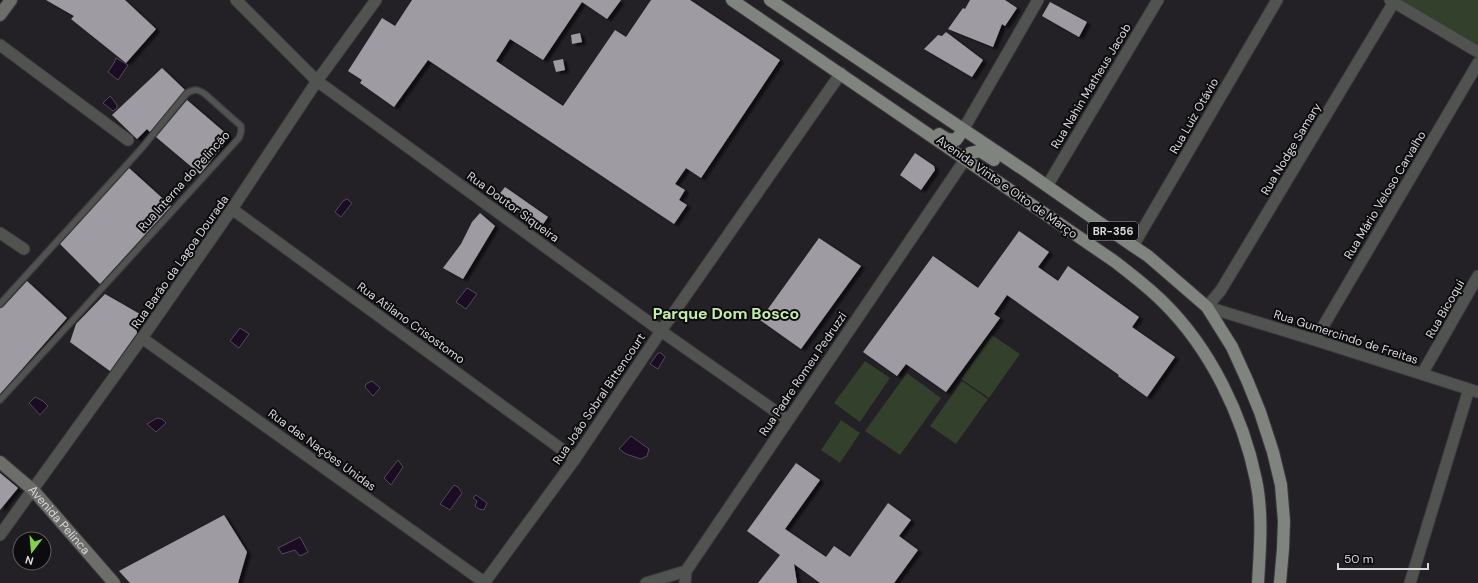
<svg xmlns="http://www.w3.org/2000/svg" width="1478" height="583" font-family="'DM Sans',sans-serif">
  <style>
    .green { fill: #33402b }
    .water { fill: #1b0c23; stroke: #54495a }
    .building { fill: #9f9ba2; filter: url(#shadow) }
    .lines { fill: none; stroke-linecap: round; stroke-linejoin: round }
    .lane-casing { stroke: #3c3a3f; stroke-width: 8 }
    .street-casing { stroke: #3c3a3f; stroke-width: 13 }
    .secondary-casing { stroke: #3c3a3f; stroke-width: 14 }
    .primary-casing { stroke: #3c3a3f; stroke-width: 14 }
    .lane { stroke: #515350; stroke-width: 5.5 }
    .street { stroke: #515350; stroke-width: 11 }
    .secondary { stroke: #6c6e6a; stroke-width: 12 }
    .primary { stroke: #80847e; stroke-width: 12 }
    .labels { text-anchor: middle; stroke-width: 4; stroke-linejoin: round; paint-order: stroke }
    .shield { fill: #0c0b0d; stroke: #9c9a9c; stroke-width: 1 }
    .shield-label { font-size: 11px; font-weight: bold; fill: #d9d7da }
    .street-label { font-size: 12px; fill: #d9d7da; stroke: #0c0b0d }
    .district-label { font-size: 16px; font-weight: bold; fill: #c3eda9; stroke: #0c0b0d }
  </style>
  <defs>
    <filter id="shadow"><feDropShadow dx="4" dy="2.5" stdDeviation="1" flood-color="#0009"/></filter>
  </defs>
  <rect width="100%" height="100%" fill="#232026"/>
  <path class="green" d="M 1396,0 L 1478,0 L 1478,47 Z
    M 992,335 L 1020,354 L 989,398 L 961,379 Z
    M 865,361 L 890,378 L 860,422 L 834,403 Z
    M 907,373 L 941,398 L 900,455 L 865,431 Z
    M 962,381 L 988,399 L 956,444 L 930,426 Z
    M 841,420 L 860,433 L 840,463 L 821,450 Z"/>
  <path class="water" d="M 116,58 L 128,65 L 118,80 L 108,72 L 114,63 Z
    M 110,96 L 117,105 L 117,108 L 113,111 L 103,103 Z
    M 347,199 L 352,203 L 341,217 L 335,212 L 343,201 Z
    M 467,288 L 477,294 L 466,309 L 456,302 Z
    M 240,328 L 249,334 L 239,348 L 230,341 Z
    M 658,353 L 661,353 L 665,357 L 658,369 L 650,364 Z
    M 372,381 L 380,388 L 373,396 L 365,387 L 366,384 Z
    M 35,397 L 43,401 L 48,406 L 40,415 L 29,403 Z
    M 157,418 L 162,419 L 166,423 L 156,432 L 147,424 Z
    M 631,436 L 649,449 L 647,456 L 641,459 L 626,454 L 619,449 Z
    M 398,460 L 403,467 L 391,485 L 384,478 Z
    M 454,485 L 458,487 L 462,493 L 450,510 L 440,504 Z
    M 476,495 L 487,503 L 484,510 L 479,509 L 475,506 L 477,501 L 473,498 Z
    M 300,537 L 308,552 L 300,556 L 295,550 L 282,554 L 278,548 Z"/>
  <path class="building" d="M 46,0 L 125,0 L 156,29 L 126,63 L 71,19 L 74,16 Z
    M 412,0 L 621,0 L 607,19 L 582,2 L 543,60 L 510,39 L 496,61 L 563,106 L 615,30 L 626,37 L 651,0 L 690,0 L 780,60 L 701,178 L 686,168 L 675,184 L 685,190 L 679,200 L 687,205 L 674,224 L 428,60 L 394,107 L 360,83 L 362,80 L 348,71 L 382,18 L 395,26 Z
    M 970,0 L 1005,0 L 1017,8 L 1005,26 L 1002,24 L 993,47 L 948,29 L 963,8 L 965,9 Z
    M 1050,2 L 1087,22 L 1079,37 L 1042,16 Z
    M 946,32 L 983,60 L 972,77 L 924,49 L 938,35 L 942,36 Z
    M 580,33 L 582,42 L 572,44 L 571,35 Z
    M 563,59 L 565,70 L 556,72 L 553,61 Z
    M 162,68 L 185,90 L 150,132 L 147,129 L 137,139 L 112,115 Z
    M 187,100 L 230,137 L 200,174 L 156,137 Z
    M 915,153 L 934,166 L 935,170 L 921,190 L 900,175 Z
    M 129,168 L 171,206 L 100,284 L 60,244 Z
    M 505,187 L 548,217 L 541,227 L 497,197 Z
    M 480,213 L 495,226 L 463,279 L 443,268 L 461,244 L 472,222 Z
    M 1019,231 L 1049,252 L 1038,267 L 1058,281 L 1068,266 L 1139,317 L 1132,327 L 1175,357 L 1147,397 L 1118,376 L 1119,375 L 1007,295 L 994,314 L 1000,318 L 946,392 L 906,364 L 897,376 L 863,352 L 933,256 L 978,288 Z
    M 819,238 L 861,266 L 801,349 L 760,320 Z
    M 27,281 L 67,318 L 0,394 L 0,308 L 3,307 Z
    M 105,294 L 145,317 L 136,327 L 137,333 L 110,371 L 70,342 L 76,324 Z
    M 796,463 L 820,480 L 785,529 L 826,557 L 834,546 L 850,557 L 888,503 L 911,520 L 899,536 L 918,550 L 894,583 L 820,583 L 794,564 L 797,583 L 758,583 L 780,555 L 747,531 Z
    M 0,473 L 18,488 L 0,510 Z
    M 224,515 L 247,552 L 238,583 L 130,583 L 119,571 Z"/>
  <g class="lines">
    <g class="lane-casing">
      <path id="lane" d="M 0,304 L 141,149 L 187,93 C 195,89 198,89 205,94 L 241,126 L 241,132 L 239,138 L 0,400"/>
    </g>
    <g class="street-casing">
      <path id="street" d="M 236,0 L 317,81 L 661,331 L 788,420
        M 1390,0 L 1478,52
        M 1394,2 L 1221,290 L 1207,307 L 1315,340 L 1478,392
        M 0,45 L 128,140
        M 963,130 L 1038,0
        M 1047,186 L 1158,0
        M 232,209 L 575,459
        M 0,233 L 24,249
        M 1133,246 L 1277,0
        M 142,338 L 481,580 L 487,579
        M 1315,340 L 1478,63
        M 1422,374 L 1478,276
        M 0,535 L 142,338 L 232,209 L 317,81 L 376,0
        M 487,579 L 575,459 L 661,331 L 841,73
        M 646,583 L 686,571 L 966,158
        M 685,583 L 686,571
        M 1410,583 L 1469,389"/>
    </g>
    <g class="secondary-casing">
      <g id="secondary">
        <path d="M 0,15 L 11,0"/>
        <path id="s1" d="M 0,462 L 33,490 L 114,583"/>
      </g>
    </g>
    <g class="primary-casing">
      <path id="primary" d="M 732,0 L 1114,261 C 1131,274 1148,287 1163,302 C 1210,348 1243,416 1256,480 C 1263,513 1260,549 1258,583
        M 770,0 L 1027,172 L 1133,246 L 1148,256 L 1207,307 L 1232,347 L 1247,380 L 1260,412 L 1273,452 L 1281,485 L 1284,521 L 1283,549 L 1280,583
        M 939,134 L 947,139 L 956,140 L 963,130
        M 966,158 L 970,153 L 980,151 L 994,160"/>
    </g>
    <use href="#lane" class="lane"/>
    <use href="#street" class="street"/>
    <use href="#secondary" class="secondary"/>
    <use href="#primary" class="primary"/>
  </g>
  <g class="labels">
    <rect class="shield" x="1088" y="222" width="50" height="18" rx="3"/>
    <g class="shield-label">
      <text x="1113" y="235">BR-356</text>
    </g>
    <g class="street-label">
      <text transform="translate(1091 86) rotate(-59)" y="4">Rua Nahin Matheus Jacob</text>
      <text transform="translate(1194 116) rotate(-60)" y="4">Rua Luiz Otávio</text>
      <text transform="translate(1291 149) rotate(-59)" y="4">Rua Nodge Samary</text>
      <text transform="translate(184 181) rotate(-48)" y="4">Rua Interna do Pelincão</text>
      <text transform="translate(1007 187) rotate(35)" y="4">Avenida Vinte e Oito de Março</text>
      <text transform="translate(1385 195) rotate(-59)" y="4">Rua Mário Veloso Carvalho</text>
      <text transform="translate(513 207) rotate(36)" y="4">Rua Doutor Siqueira</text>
      <text transform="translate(180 262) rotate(-55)" y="4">Rua Barão da Lagoa Dourada</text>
      <text transform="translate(1445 309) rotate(-60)" y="4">Rua Bicoqui</text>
      <text transform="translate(411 323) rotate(36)" y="4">Rua Atilano Crisostomo</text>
      <text transform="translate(1346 337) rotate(18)" y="4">Rua Gumercindo de Freitas</text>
      <text transform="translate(803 374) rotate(-56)" y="4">Rua Padre Romeu Pedruzzi</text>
      <text transform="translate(599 399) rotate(-56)" y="4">Rua João Sobral Bittencourt</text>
      <text transform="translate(322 450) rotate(36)" y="4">Rua das Nações Unidas</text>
      <text dy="4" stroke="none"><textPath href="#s1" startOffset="83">Avenida Pelinca</textPath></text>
    </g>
    <g class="district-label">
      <text x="726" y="319">Parque Dom Bosco</text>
    </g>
  </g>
  <g transform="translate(32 551) rotate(196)"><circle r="19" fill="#0c0b0d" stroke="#5e5d5f"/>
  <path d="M0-3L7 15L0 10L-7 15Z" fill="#85cf4c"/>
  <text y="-6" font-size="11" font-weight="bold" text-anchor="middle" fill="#d9d7da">N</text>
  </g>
  <path d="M1338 563v6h90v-6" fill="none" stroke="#d9d7da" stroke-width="2"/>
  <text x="1344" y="563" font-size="12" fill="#d9d7da" stroke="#0c0b0d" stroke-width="3" paint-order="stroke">50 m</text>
</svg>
